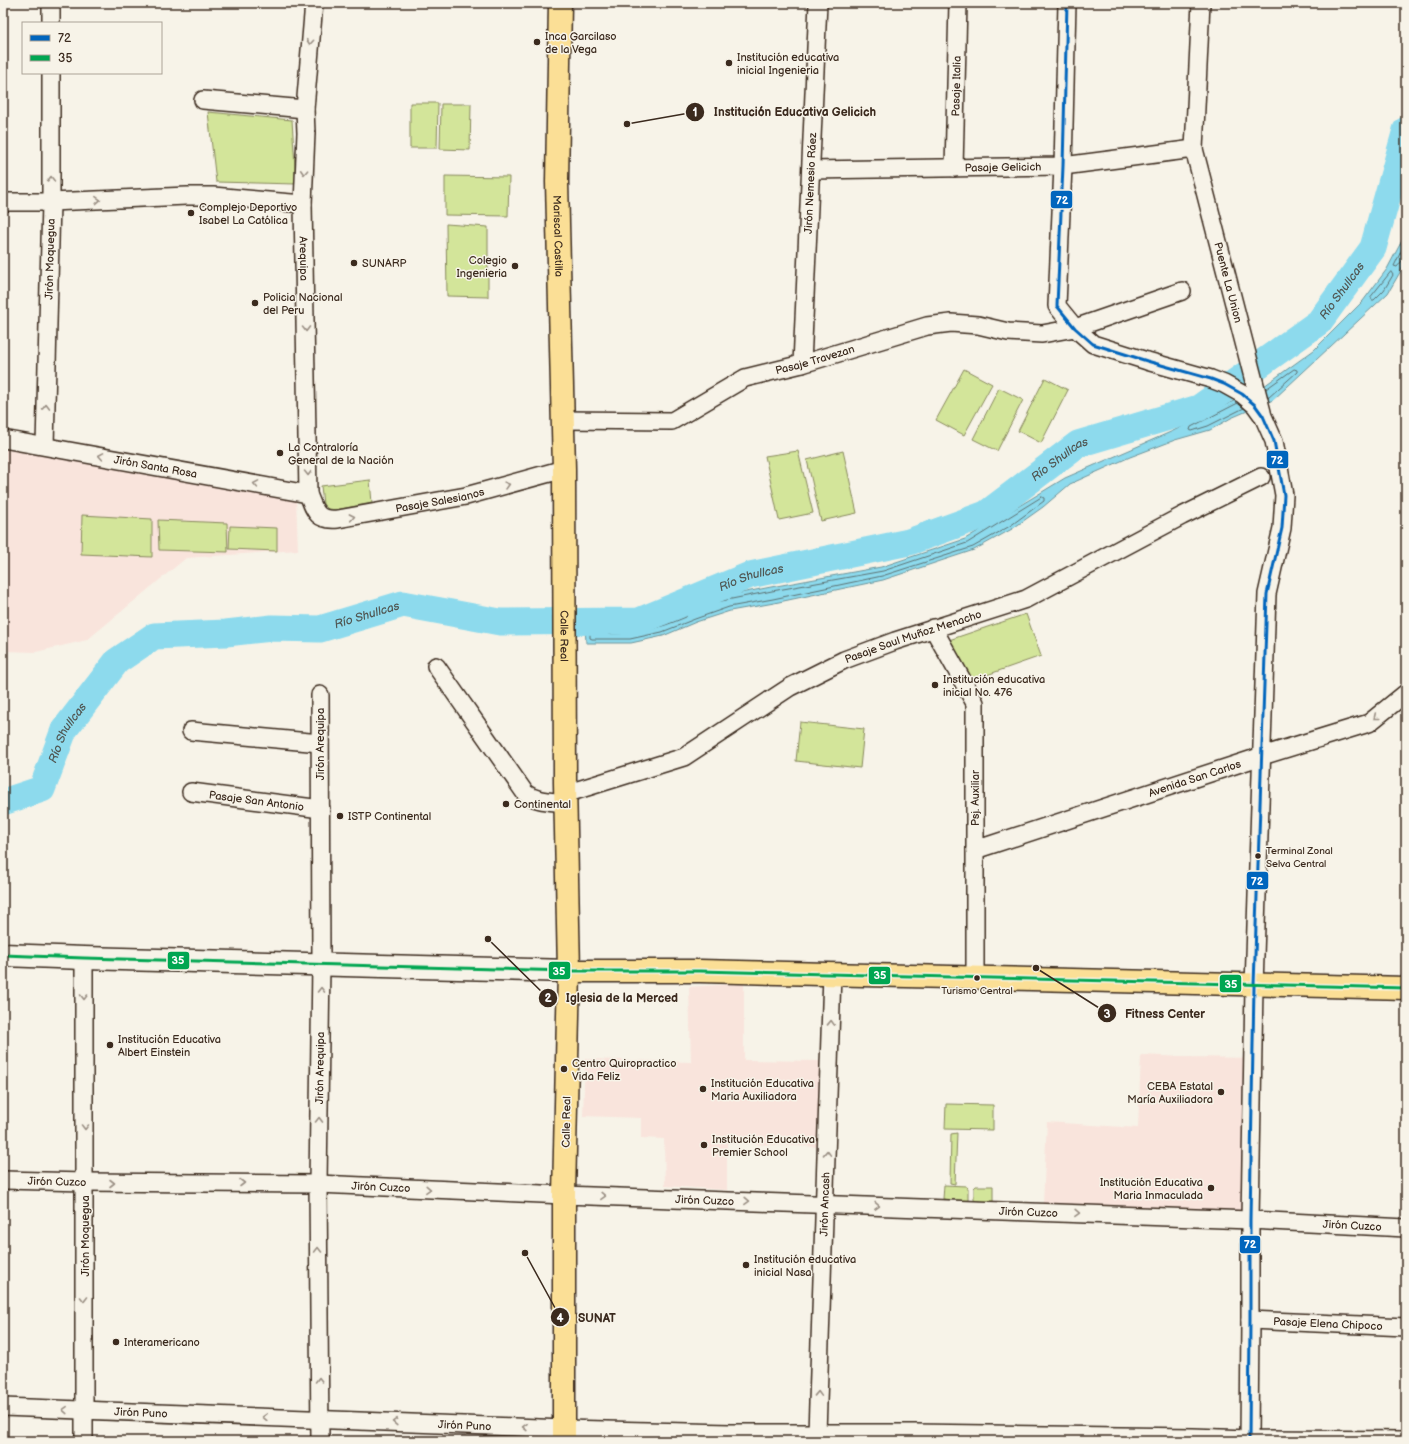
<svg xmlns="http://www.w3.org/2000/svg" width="1409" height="1444" font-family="'Balsamiq Sans',sans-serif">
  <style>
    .built { fill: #f9e4dc }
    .green { fill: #d3e59a; stroke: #87885c }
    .water { fill: #8ddaed; stroke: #6c949a }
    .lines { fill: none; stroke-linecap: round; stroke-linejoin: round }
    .shore { stroke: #5c7071; stroke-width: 1 }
    .river { stroke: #8ddaed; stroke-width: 27 }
    .street-casing { stroke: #3b2a1e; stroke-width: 20 }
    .secondary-casing { stroke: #3b2a1e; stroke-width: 25 }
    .primary-casing { stroke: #3b2a1e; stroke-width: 25 }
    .highway-casing { stroke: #3b2a1e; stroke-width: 25 }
    .street { stroke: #f7f3e8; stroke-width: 17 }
    .secondary { stroke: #f7f3e8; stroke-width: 22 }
    .primary { stroke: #fbdf96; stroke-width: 22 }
    .highway { stroke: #fbdf96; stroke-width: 22 }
    .bus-1-casing { stroke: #f7f3e8; stroke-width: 6 }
    .bus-2-casing { stroke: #f7f3e8; stroke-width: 6 }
    .bus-1 { stroke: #0065bd; stroke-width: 3 }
    .bus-2 { stroke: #00a651; stroke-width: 3 }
    .oneway { stroke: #998e83 }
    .poi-dot { fill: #3b2a1e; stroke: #f7f3e8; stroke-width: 1.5 }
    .labels { text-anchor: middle; stroke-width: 3; stroke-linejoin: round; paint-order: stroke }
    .bus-label { font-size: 10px; fill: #3b2a1e; stroke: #f7f3e8; text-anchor: start }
    .poi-label { font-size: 11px; fill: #3b2a1e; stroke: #f7f3e8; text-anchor: start }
    .street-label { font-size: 11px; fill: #3b2a1e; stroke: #f7f3e8 }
    .water-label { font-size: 12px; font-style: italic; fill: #505652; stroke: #f7f3e8 }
    .leader { fill: none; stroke: #3b2a1e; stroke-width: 1.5 }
    .callout-dot { fill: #3b2a1e; stroke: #f7f3e8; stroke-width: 1.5 }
    .mark-label { font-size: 12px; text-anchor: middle; font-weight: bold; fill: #fff }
    .callout-label { font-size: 12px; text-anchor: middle; font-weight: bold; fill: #3b2a1e; stroke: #f7f3e8; stroke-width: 3; stroke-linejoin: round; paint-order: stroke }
    .line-badge { stroke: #f7f3e8; stroke-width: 1.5 }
    .badge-label { font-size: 11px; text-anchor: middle; font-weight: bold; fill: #fff }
  </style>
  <rect width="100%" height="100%" fill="#f7f3e8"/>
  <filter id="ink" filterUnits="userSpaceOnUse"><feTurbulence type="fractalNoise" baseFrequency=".025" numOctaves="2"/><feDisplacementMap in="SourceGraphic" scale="8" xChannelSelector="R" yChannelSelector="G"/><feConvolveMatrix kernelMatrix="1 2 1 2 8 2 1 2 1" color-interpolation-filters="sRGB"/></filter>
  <g filter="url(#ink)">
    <path class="built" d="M 3,449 L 296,497 L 298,550 L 186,558 L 87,640 L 36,652 L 3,651 Z
      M 744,983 L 744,1060 L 823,1061 L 819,1147 L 727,1143 L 727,1190 L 665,1186 L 664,1139 L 641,1138 L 641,1118 L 583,1116 L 585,1059 L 691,1062 L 689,987 Z
      M 1141,1055 L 1184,1057 L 1257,1058 L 1252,1213 L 1043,1203 L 1047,1122 L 1138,1128 Z"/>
    <path class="green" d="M 410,103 L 438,103 L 437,148 L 410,148 Z
      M 441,104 L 471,104 L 470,150 L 440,149 Z
      M 208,112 L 292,120 L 296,184 L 216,182 Z
      M 445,176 L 509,177 L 508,216 L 445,215 Z
      M 446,224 L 488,227 L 488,297 L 447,296 Z
      M 964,369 L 992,384 L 964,435 L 936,420 Z
      M 1045,378 L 1068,390 L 1041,443 L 1018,431 Z
      M 999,388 L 1023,400 L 997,451 L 973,439 Z
      M 798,451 L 813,513 L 779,520 L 765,456 Z
      M 843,451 L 857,513 L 821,521 L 807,460 Z
      M 370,480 L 372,503 L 335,510 L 328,509 L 323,504 L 321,486 Z
      M 82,515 L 152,519 L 152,557 L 81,554 Z
      M 158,520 L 227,523 L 228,552 L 159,550 Z
      M 230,526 L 277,528 L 277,551 L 229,549 Z
      M 1026,614 L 1041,656 L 964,683 L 949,640 Z
      M 800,722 L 864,729 L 860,768 L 796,761 Z
      M 946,1104 L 993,1105 L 993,1130 L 945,1129 Z
      M 957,1133 L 955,1184 L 950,1183 L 951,1134 Z
      M 944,1185 L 966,1186 L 968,1188 L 968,1201 L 943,1199 Z
      M 976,1186 L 993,1186 L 993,1202 L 974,1201 L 974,1188 Z"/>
    <path class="water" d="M 1406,233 L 1406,262 L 1388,293 L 1273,400 L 1231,418 L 1210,430 L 1175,440 L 1130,457 L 1070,484 L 1043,507 L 1012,529 L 974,550 L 883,580 L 774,603 L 730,611 L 696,622 L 663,636 L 631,643 L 586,643 L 585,626 L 635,614 L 771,587 L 881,567 L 965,539 L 1065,478 L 1173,431 L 1264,386 L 1314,350 L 1363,301 L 1387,269 Z"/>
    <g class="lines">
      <path class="shore" d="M 1406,241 L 1394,266 L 1397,267 L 1402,261 L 1406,260
        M 1391,272 L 1393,275 L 1384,290 L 1374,300 L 1372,300 L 1371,297 Z
        M 1266,389 L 1294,369 L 1297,370 L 1297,372 L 1268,398
        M 1238,403 L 1191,427 L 1190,430 L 1192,431 L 1208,426 L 1244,408
        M 1042,497 L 1044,498 L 1044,501 L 1010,526 L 973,547 L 882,576 L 773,599 L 729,607 L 695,619 L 662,632 L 630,639 L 592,639 L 590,638 L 590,629 L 636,618 L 772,591 L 883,571 L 967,543 Z
        M 684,613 L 687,614 L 686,617 C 658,629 638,634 608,634 L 606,632 L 607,630 Z"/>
      <path class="river" id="s1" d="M 3,802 L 42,789 L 64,730 L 117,661 L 154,636 L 226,633 L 272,628 L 320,629 L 403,604 L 500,622 L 639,621 L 750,575 L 909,542 L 986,514 L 1078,444 L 1199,408 L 1319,322 L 1373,248 L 1406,130"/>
      <g class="street-casing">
        <g id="street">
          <path d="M 51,3 L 51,23"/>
          <path id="s2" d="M 314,3 L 305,109 L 306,133 L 303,204 L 308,494 C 315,512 317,521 338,519 L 466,496 L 564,469"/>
          <path d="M 1067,3 L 1063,166 L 1057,306 L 1075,328 L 1093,344 L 1147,361 L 1211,379 L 1224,384 L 1242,394 L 1255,405 L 1263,416 L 1274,441 L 1284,495 L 1282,528 L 1267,594 L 1254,986 L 1250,1220 L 1250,1320 L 1249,1441"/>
          <path id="s3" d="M 1201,3 L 1194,149 L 1262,412"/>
          <path d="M 203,100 L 305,109"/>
          <path id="s4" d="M 954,168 L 958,3"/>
          <path id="s5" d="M 811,170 L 1063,166 L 1194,149"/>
          <path d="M 3,202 L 51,202 L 187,196 L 213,196 L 303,204"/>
          <path id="s6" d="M 802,364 L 818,3"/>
          <path id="s7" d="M 563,420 L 672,421 L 745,378 L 802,364 L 927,326 L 951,323 L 978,325 L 1008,332 L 1042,334 L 1075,328 L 1182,291"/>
          <path id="s8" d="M 3,439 L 308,494"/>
          <path id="s9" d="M 45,446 L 51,202 L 51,73"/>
          <path d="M 933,628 L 975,703 L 975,978"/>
          <path d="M 436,666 L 525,793 C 537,802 551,801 566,803"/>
          <path d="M 191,731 L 320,743"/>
          <path id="s10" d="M 191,792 L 321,809"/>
          <path id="s11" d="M 565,794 L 684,757 L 790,687 L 844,660 L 895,641 L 1026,599 L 1182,516 L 1261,477"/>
          <path id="s12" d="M 975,850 L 1262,756 L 1369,723 L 1406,693"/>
          <path d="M 84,958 L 84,1441"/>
          <path id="s13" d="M 3,1180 L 85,1182 L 318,1184 L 564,1195 L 1250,1220 L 1406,1228"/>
          <path id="s14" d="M 1250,1320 L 1406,1327"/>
          <path id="s15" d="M 3,1407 L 564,1429 L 730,1433 L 915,1433 L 1193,1437 L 1249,1439 L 1406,1440"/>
          <path id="s16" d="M 817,1433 L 832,974"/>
          <path id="s17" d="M 320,1441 L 318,1184 L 321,964 L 320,695"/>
        </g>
      </g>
      <g class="secondary-casing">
        <path id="secondary" d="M 3,955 L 84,958 L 569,971"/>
      </g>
      <g class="primary-casing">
        <path id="primary" d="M 569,971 L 700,971 L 1406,988"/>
      </g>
      <g class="highway-casing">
        <g id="highway">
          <path id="s18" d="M 560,3 L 557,182 L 564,469 L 565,783 L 569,971 L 564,1195 L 564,1441"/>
        </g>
      </g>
      <use href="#street" class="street"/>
      <use href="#secondary" class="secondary"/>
      <use href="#primary" class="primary"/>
      <use href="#highway" class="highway"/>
      <g class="bus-1-casing">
        <path id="bus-1" d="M 1067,3 L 1063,166 L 1057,306 L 1075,328 L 1093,344 L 1147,361 L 1211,379 L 1224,384 L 1242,394 L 1255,405 L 1263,416 L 1274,441 L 1284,495 L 1282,528 L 1267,594 L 1254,986 L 1250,1220 L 1250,1320 L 1249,1441"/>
      </g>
      <g class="bus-2-casing">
        <path id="bus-2" d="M 3,955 L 84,958 L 569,971 L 700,971 L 1406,988"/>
      </g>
      <use href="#bus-1" class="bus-1"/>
      <use href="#bus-2" class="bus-2"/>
    </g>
    <defs><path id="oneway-chevron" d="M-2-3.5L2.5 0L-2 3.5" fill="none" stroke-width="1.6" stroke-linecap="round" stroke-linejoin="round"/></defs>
    <g class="oneway">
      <use href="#oneway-chevron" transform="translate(310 42) rotate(95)"/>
      <use href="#oneway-chevron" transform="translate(304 172) rotate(93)"/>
      <use href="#oneway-chevron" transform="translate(51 179) rotate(-90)"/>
      <use href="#oneway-chevron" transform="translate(98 200) rotate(-3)"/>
      <use href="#oneway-chevron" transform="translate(306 329) rotate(89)"/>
      <use href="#oneway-chevron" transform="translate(46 407) rotate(-89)"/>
      <use href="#oneway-chevron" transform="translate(101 456) rotate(-170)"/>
      <use href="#oneway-chevron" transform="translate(308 473) rotate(89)"/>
      <use href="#oneway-chevron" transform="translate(256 484) rotate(-170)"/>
      <use href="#oneway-chevron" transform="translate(507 485) rotate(-15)"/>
      <use href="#oneway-chevron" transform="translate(352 517) rotate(-11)"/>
      <use href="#oneway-chevron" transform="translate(1376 717) rotate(141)"/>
      <use href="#oneway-chevron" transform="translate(321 990) rotate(-89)"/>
      <use href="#oneway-chevron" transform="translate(84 997) rotate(90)"/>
      <use href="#oneway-chevron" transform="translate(831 1023) rotate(-88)"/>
      <use href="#oneway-chevron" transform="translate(319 1120) rotate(-89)"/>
      <use href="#oneway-chevron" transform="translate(85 1127) rotate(90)"/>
      <use href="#oneway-chevron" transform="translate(827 1153) rotate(-88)"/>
      <use href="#oneway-chevron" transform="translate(112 1183)"/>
      <use href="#oneway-chevron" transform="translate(242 1183)"/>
      <use href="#oneway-chevron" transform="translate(428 1189) rotate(3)"/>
      <use href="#oneway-chevron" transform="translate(603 1196) rotate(2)"/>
      <use href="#oneway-chevron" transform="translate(747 1201) rotate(2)"/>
      <use href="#oneway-chevron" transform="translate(877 1206) rotate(2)"/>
      <use href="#oneway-chevron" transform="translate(1077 1213) rotate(2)"/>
      <use href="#oneway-chevron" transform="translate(318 1250) rotate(-90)"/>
      <use href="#oneway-chevron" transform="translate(84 1299) rotate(90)"/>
      <use href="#oneway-chevron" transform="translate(319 1380) rotate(-90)"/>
      <use href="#oneway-chevron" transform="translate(818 1394) rotate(-88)"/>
      <use href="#oneway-chevron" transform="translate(65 1410) rotate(-177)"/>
      <use href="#oneway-chevron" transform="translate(265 1417) rotate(-178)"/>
      <use href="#oneway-chevron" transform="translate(395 1422) rotate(-178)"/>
      <use href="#oneway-chevron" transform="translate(525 1427) rotate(-178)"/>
    </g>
  </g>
  <g class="poi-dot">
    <circle cx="537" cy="42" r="4"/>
    <circle cx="729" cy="63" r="4"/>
    <circle cx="191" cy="213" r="4"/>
    <circle cx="354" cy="263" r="4"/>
    <circle cx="515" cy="266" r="4"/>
    <circle cx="255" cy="303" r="4"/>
    <circle cx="280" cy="453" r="4"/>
    <circle cx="935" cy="685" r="4"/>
    <circle cx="506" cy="804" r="4"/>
    <circle cx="340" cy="816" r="4"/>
    <circle cx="1258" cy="856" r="3.5"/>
    <circle cx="977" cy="978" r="3.5"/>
    <circle cx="110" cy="1045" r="4"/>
    <circle cx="564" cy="1069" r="4"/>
    <circle cx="703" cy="1089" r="4"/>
    <circle cx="1221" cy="1092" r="4"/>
    <circle cx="704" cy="1145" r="4"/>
    <circle cx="1211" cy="1188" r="4"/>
    <circle cx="746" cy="1265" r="4"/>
    <circle cx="116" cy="1342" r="4"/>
  </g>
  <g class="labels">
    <g class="bus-label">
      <text x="1266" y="854">Terminal Zonal<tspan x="1266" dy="13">Selva Central</tspan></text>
      <text x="977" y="994" text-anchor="middle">Turismo Central</text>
    </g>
    <g class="poi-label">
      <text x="545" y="40">Inca Garcilaso<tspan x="545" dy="13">de la Vega</tspan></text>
      <text x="737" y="61">Institución educativa<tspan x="737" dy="13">inicial Ingenieria</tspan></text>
      <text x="199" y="211">Complejo Deportivo<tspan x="199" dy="13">Isabel La Católica</tspan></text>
      <text x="507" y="264" text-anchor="end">Colegio<tspan x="507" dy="13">Ingenieria</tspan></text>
      <text x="362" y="267">SUNARP</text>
      <text x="263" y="301">Policia Nacional<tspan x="263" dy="13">del Peru</tspan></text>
      <text x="288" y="451">La Contraloría<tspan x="288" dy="13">General de la Nación</tspan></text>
      <text x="943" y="683">Institución educativa<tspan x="943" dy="13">inicial No. 476</tspan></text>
      <text x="514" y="808">Continental</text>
      <text x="348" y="820">ISTP Continental</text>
      <text x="118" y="1043">Institución Educativa<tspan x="118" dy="13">Albert Einstein</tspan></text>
      <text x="572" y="1067">Centro Quiropractico<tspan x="572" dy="13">Vida Feliz</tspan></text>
      <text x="711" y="1087">Institución Educativa<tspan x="711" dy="13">Maria Auxiliadora</tspan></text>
      <text x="1213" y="1090" text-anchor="end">CEBA Estatal<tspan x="1213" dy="13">María Auxiliadora</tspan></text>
      <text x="712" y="1143">Institución Educativa<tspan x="712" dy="13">Premier School</tspan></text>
      <text x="1203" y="1186" text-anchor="end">Institución Educativa<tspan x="1203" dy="13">Maria Inmaculada</tspan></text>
      <text x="754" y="1263">Institución educativa<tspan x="754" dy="13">inicial Nasa</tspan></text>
      <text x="124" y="1346">Interamericano</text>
    </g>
    <g class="street-label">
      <text dy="4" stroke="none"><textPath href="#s4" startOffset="82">Pasaje Italia</textPath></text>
      <text dy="4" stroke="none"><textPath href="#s5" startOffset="192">Pasaje Gelicich</textPath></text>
      <text dy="4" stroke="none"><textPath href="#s6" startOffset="181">Jirón Nemesio Ráez</textPath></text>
      <text dy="4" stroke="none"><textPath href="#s18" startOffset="233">Mariscal Castilla</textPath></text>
      <text dy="4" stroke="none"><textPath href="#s2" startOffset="256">Arequipa</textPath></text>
      <text dy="4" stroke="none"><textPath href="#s9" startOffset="187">Jirón Moquegua</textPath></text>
      <text dy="4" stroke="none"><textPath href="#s3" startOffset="284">Puente La Union</textPath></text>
      <text dy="4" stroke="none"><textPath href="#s7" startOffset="266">Pasaje Travezan</textPath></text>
      <text dy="4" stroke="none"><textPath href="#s8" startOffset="155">Jirón Santa Rosa</textPath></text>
      <text dy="4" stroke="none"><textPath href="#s2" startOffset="639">Pasaje Salesianos</textPath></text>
      <text dy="4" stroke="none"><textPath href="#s18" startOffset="633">Calle Real</textPath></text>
      <text dy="4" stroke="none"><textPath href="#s11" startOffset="385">Pasaje Saul Muñoz Menacho</textPath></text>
      <text transform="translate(320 744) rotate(-90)" y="4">Jirón Arequipa</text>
      <text dy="4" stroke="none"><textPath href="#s12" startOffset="231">Avenida San Carlos</textPath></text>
      <text transform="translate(975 798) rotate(-90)" y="4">Psj. Auxiliar</text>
      <text dy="4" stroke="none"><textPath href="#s10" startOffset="66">Pasaje San Antonio</textPath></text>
      <text dy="4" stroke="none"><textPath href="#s17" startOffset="373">Jirón Arequipa</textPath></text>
      <text transform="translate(566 1122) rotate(-89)" y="4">Calle Real</text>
      <text dy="4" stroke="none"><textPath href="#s13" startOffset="54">Jirón Cuzco</textPath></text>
      <text dy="4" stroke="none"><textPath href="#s13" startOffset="378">Jirón Cuzco</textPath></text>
      <text dy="4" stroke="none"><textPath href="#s13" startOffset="702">Jirón Cuzco</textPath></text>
      <text dy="4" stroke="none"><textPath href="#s16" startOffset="229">Jirón Ancash</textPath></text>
      <text dy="4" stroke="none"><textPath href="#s13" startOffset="1026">Jirón Cuzco</textPath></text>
      <text dy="4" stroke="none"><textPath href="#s13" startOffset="1350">Jirón Cuzco</textPath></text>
      <text transform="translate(85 1236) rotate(-90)" y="4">Jirón Moquegua</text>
      <text dy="4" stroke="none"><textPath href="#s14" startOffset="78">Pasaje Elena Chipoco</textPath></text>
      <text dy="4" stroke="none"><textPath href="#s15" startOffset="138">Jirón Puno</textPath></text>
      <text dy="4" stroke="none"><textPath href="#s15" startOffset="462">Jirón Puno</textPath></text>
    </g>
    <g class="water-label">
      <text dy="4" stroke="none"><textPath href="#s1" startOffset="1519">Río Shullcas</textPath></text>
      <text dy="4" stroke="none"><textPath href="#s1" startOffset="1183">Río Shullcas</textPath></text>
      <text dy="4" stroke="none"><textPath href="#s1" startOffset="847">Río Shullcas</textPath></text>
      <text dy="4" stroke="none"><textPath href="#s1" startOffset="451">Río Shullcas</textPath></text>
      <text dy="4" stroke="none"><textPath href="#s1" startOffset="103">Río Shullcas</textPath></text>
    </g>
  </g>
  <path class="leader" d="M627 124L695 112M488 939L548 998M1036 968L1107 1013M525 1253L560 1317"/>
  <g class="callout-dot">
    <circle cx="627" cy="124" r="4"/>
    <circle cx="488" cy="939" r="4"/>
    <circle cx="1036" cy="968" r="4"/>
    <circle cx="525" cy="1253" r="4"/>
    <circle cx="695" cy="112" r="10"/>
    <circle cx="548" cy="998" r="10"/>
    <circle cx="1107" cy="1013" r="10"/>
    <circle cx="560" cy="1317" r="10"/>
  </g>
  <g class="mark-label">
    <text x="695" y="116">1</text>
    <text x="548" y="1002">2</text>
    <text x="1107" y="1018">3</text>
    <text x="560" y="1322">4</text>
  </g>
  <g class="callout-label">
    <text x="795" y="116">Institución Educativa Gelicich</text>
    <text x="622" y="1002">Iglesia de la Merced</text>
    <text x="1165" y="1018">Fitness Center</text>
    <text x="597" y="1322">SUNAT</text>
  </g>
  <g class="line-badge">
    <rect x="1050" y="190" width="23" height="19" rx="4" fill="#0065bd"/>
    <rect x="1266" y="450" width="23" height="19" rx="4" fill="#0065bd"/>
    <rect x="1246" y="871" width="23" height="19" rx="4" fill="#0065bd"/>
    <rect x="167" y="951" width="23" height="19" rx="4" fill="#00a651"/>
    <rect x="548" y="961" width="23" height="19" rx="4" fill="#00a651"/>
    <rect x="868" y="966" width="23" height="19" rx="4" fill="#00a651"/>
    <rect x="1219" y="974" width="23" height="19" rx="4" fill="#00a651"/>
    <rect x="1239" y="1235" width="22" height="19" rx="4" fill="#0065bd"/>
  </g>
  <g class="badge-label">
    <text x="1062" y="204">72</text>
    <text x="1277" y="464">72</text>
    <text x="1257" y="885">72</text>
    <text x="178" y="964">35</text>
    <text x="559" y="975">35</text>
    <text x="880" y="979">35</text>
    <text x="1231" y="988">35</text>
    <text x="1250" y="1248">72</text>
  </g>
  <rect width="1409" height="1444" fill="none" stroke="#f7f3e8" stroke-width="16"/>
  <rect x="8" y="8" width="1393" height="1428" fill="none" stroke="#3b2a1e" stroke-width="1.5" filter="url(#ink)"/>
  <rect x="22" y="22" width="140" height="52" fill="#f7f3e8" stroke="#aca397"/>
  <rect x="30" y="35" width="20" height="6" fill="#0065bd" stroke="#aca397"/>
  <text x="58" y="42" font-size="12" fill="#3b2a1e">72</text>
  <rect x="30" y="55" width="20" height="6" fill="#00a651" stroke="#aca397"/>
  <text x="58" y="62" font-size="12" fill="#3b2a1e">35</text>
</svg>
